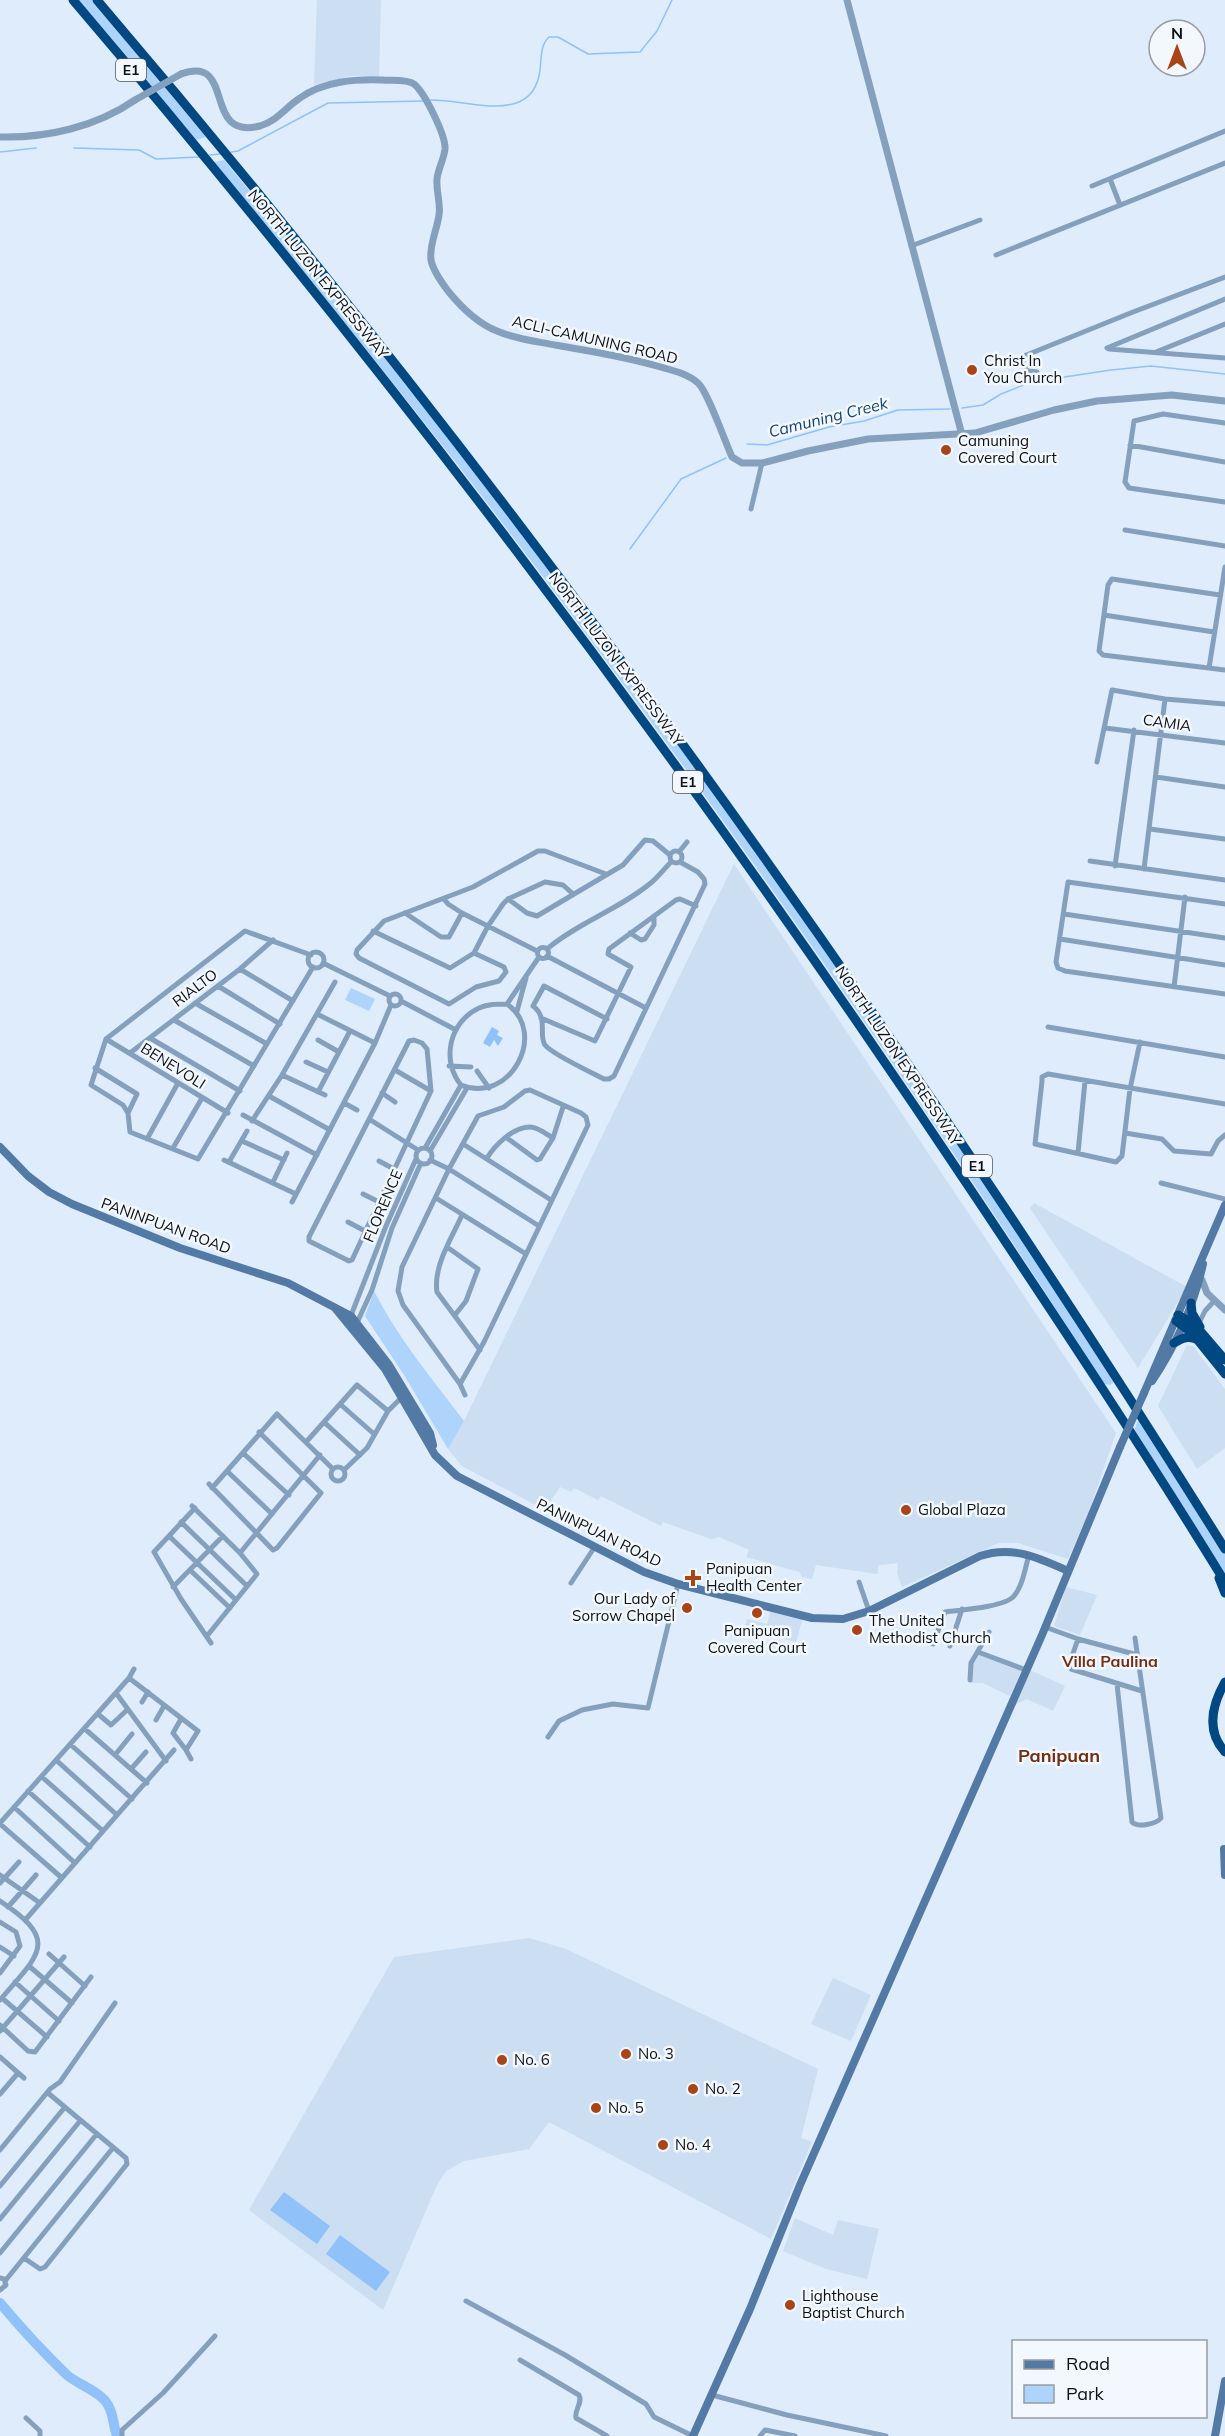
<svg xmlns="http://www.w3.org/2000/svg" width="1225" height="2436" font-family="Mulish,sans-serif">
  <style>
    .built { fill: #cbdef2 }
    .green { fill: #afd4fc }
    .water { fill: #90c2f9 }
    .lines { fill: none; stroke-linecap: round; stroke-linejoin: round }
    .stream { stroke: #90c2f9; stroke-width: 1.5 }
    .river { stroke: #90c2f9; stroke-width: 10 }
    .minor { stroke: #85a0bd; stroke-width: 5 }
    .tertiary { stroke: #85a0bd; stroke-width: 7 }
    .secondary { stroke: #537aa5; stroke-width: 8 }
    .motorway { stroke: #004882; stroke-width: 9 }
    .tertiary-bridge { stroke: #85a0bd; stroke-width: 7 }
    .secondary-bridge { stroke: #537aa5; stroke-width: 8 }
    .poi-dot { fill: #a94418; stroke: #f3f8fe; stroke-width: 2 }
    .labels { text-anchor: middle; stroke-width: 5; stroke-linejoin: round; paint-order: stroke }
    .shield { fill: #f3f8fe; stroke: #51565b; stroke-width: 1.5 }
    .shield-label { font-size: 14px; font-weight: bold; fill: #0c1115 }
    .street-label { font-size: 15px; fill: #0c1115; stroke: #f3f8fe }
    .poi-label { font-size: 15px; fill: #0c1115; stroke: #f3f8fe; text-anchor: start }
    .water-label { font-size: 16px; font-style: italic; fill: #17436e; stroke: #f3f8fe }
    .neighbourhood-label { font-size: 16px; font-weight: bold; fill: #713016; stroke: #f3f8fe }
    .quarter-label { font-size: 18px; font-weight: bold; fill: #713016; stroke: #f3f8fe }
  </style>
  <rect width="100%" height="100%" fill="#dfecfb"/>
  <path class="built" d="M 317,0 L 381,0 L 379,76 L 351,76 L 314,85 Z
    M 734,864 L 1116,1433 L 1088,1514 L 1068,1559 L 1018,1543 L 999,1543 L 902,1587 L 897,1573 L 898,1563 L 879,1565 L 877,1574 L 816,1565 L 812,1579 L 802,1577 L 799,1572 L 746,1557 L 749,1550 L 719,1537 L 711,1539 L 663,1522 L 661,1526 L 601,1496 L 598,1500 L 574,1488 L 571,1492 L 560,1487 L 545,1510 L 462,1466 L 448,1449 L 464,1421 Z
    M 1034,1203 L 1187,1287 L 1138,1368 L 1030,1208 Z
    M 1187,1345 L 1194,1347 L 1225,1389 L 1225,1448 L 1197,1469 L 1158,1406 Z
    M 1066,1587 L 1097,1595 L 1080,1635 L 1054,1626 Z
    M 771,1608 L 803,1617 L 796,1642 L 744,1629 L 747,1619 L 767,1624 Z
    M 977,1654 L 1021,1671 L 1010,1696 L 983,1683 L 971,1683 L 970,1669 Z
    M 1030,1670 L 1065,1686 L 1053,1711 L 1027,1699 L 1014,1705 Z
    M 529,1938 L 566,1949 L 818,2069 L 801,2138 L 812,2142 L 771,2239 L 549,2122 L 529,2149 L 464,2161 L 446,2171 L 437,2185 L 383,2310 L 249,2210 L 394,1957 Z
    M 833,1978 L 871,1995 L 851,2041 L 811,2024 Z
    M 795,2218 L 833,2235 L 838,2220 L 879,2229 L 867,2279 L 826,2269 L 783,2251 Z"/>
  <path class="green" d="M 78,0 L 92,0 L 206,137 L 196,140 Z
    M 224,160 C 274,221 325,281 373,342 C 506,509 633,679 757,851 C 881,1024 998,1202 1114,1380 L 1113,1383 L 1110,1385 L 1104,1384 C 903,1068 686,760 457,464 C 377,362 295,262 214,162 Z
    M 351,988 L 375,999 L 369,1011 L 345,1000 Z
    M 374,1291 C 398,1338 432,1379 464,1421 L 448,1449 L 404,1375 L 365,1316 Z
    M 1139,1417 L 1225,1554 L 1225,1576 L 1134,1431 Z"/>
  <path class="water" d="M 492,1027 L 499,1031 L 497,1035 L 503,1038 L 498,1046 L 494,1040 L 490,1047 L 483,1043 Z
    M 284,2192 L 330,2226 L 317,2244 L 270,2210 Z
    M 340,2235 L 390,2272 L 376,2291 L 326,2254 Z"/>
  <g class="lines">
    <path class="stream" d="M 429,100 C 463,98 528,126 539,76 C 542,63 539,46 549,37 L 558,37 L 588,54 L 640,52 L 657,31 L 672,0
      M 74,148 L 139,150 L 156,159 L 199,157
      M 0,152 L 36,148
      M 231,152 L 238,151 L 328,103 L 424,101
      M 210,155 L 220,154
      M 962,408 L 983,405 L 1001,394 L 1031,382 L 1111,370 L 1151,366 L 1225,374
      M 747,444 L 767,445 L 829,427 L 864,421 L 898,410 L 950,409
      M 630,549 L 681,479 L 726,458"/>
    <path class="river" d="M 0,2303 C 21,2328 43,2352 67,2375 C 79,2385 101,2392 108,2405 C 114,2415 113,2426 117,2436"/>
    <path class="minor" d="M 1110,179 L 1120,205
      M 1092,186 L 1225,131
      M 911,246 L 980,220
      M 996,255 L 1225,163
      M 1107,348 L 1225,299
      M 1109,349 L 1225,358
      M 1156,352 L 1225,324
      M 1037,372 L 1029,371 L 1023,364 L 1024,356 L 1133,312 L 1225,277
      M 1225,423 L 1163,414 L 1134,421 L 1125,482 L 1129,488 L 1225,502
      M 1130,445 L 1225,462
      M 751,509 L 762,463
      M 1125,530 L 1225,546
      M 1220,595 L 1112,579 L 1108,585 L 1099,651 L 1103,655 L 1225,670
      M 1104,615 L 1214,632
      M 1209,668 L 1225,567
      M 1105,728 L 1225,743
      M 1097,762 L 1112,690 L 1165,699 L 1225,704
      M 1156,777 L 1225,787
      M 1150,829 L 1225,839
      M670 857a6 6 0 1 1 12 0a6 6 0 1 1-12 0Z
      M 679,852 L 687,842
      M 1090,861 L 1225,880
      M 1115,866 L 1134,730
      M 1144,869 L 1165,699
      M 508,899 L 527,913 L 537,916 L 623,865 L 645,840 L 653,841 L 670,855
      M 1225,904 L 1068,882 L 1056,962 L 1058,968 L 1065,971 L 1225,994
      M 405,913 L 441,937 L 449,937 L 462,913 L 448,904 L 444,899
      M 462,913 L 537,951
      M 1064,914 L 1225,938
      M 373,931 L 450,968 L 474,953 L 488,926 L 503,904 L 508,899 L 545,882 L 563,885 L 572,893
      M 630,933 L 641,940 L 645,939 L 654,925 L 654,916
      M 1060,939 L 1225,965
      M537.5 953a5.5 5.5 0 1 1 11 0a5.5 5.5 0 1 1-11 0Z
      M 547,949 C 579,922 620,909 652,882 C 659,876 665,868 671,862
      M308 960a8 8 0 1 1 16 0a8 8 0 1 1-16 0Z
      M 474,953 L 504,967 L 506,972 L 499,981 L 476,987 L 449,1004 L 359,958 L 356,954 L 357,950 L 384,921 L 473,887 L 538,851 L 545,851 L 606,874
      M 311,955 L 245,931 L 106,1039 L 91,1085 L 123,1105 L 128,1113 L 130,1132 L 198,1159 L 313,967
      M 547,956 L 644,1007
      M 323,963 L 390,996
      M 240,969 L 293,1001
      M 218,986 L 280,1024
      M 1174,987 L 1185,897
      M389 1000a6 6 0 1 1 12 0a6 6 0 1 1-12 0Z
      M 401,1001 L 456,1030
      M 195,1003 L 267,1044
      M 507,1004 C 549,1034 509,1105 461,1085 C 441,1061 449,1022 479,1008 C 488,1004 497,1004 507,1004 Z
      M 507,1004 L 539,957
      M 517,1011 L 526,978
      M 317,1014 L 375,1043
      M 541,1018 L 595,1041 L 631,967 L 608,954 L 609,949 L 676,900 L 680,899 L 696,906
      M 607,1019 L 544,986 L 533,1006 C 549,1018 538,1035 545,1045 C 553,1055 591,1072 604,1079 L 609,1079 L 614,1076 L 705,884 L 704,879 L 698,872 L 680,862
      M 174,1020 L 254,1066
      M 1048,1027 L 1225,1057
      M 150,1038 L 240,1091
      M 106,1039 L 228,1113
      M 318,1040 L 339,1052
      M 414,1040 L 422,1043 L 427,1049 L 431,1091 L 352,1260 L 349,1261 L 309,1241 L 309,1237 L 409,1041 Z
      M 1140,1042 L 1130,1089 L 1122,1156 L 1116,1162 L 1035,1144 L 1042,1081 L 1042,1077 L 1048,1074 L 1225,1104
      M 130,1053 L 240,969 L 273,940
      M 306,1062 L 328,1072
      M 449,1066 L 471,1067
      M 95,1068 L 137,1094 L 128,1113
      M 395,1070 L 431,1091
      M 477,1071 L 489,1088
      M 282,1075 L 325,1095
      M 318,1092 L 350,1031
      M 382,1093 L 395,1102
      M 269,1096 L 330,1130
      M 344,1103 L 357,1110
      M 243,1115 L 317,1155
      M 369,1119 L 418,1150
      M 252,1121 L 282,1075 L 335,982
      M 1125,1133 L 1162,1139 L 1174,1151 L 1211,1154 L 1218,1141 L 1225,1135
      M 507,1138 L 537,1160 L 540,1159 L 553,1138 L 563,1107
      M 147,1139 L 178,1083
      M 242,1141 L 284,1160
      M 463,1144 L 551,1200
      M 173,1148 L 202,1098
      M 425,1148 L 461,1085
      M416 1156a8 8 0 1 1 16 0a8 8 0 1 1-16 0Z
      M 430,1151 L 467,1088
      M 1078,1153 L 1085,1081
      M 487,1158 C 495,1145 513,1127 530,1127 C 538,1127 546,1134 553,1138
      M 224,1160 L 296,1194
      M 430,1160 L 449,1169 L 539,1226
      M 379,1161 L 394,1169
      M 229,1162 L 247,1131
      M 273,1182 L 287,1153
      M 1161,1183 L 1225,1199
      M 363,1194 L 379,1202
      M 436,1198 L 526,1254
      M 292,1202 L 375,1043 L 391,1005
      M 462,1215 C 452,1238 433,1266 437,1292 L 480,1350
      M 348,1222 L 365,1231
      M 447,1247 L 478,1269 L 466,1301 L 455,1315
      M 350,1318 L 386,1226 L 416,1159
      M 1199,1323 L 1205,1311 L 1215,1300
      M 356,1325 L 372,1290 L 392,1228 L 421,1163
      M 460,1384 L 484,1342 L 588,1125 L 586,1117 L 581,1113 L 530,1090 L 525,1091 L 504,1107 L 478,1116 L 449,1169 L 402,1267 L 398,1291 L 403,1305 L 460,1384 L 465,1395
      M 340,1404 L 374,1434
      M 324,1422 L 360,1455
      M 307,1441 L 357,1385 L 388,1411
      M 243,1453 L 289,1495
      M331 1474a7 7 0 1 1 14 0a7 7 0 1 1-14 0Z
      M 344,1470 L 367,1448 L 388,1411 L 402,1397
      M 227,1471 L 272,1514
      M 209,1484 L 273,1550 L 277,1548 L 321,1493 L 259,1432
      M 212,1488 L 277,1414 L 333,1469
      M 192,1506 L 240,1553 L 320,1455
      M 195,1508 L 154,1552 L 181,1599 L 211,1643
      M 181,1522 L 247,1586
      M 169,1536 L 236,1600
      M 190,1570 L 230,1608
      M 859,1582 L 869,1611
      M 571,1583 L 594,1548
      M 173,1587 L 223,1536
      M 1045,1627 L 1078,1639 L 1134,1654 L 1137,1657
      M 207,1636 L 257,1574 L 240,1553
      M 1078,1639 L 1070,1662 L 1071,1669 L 1142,1691
      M 933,1644 L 945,1612 C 961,1610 1005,1607 1014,1596 C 1023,1585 1025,1568 1029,1555
      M 950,1646 L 962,1609
      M 978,1652 L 1026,1670
      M 129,1678 L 134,1669
      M 970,1680 L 971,1663 L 989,1632
      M 1117,1684 L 1132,1822 C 1138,1828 1156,1824 1161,1818 L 1135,1638
      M 116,1693 L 166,1761
      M 142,1702 L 148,1692
      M 98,1714 L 111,1725 L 127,1710
      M 156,1720 L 164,1706
      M 85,1729 L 147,1783
      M 548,1737 L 559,1721 L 582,1710 L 613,1704 L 648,1708 L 678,1584
      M 71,1745 L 132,1799
      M 186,1750 L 191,1759
      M 115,1755 L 132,1734
      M 56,1760 L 117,1815
      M 131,1769 L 146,1752
      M 42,1777 L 103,1831
      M 28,1791 L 90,1847
      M 14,1807 L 75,1863
      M 0,1823 L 129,1678 L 198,1731 L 186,1750 L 173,1733 L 181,1719
      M 0,1824 L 62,1878
      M 0,1875 L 40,1903
      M 0,1883 L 19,1862
      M 0,1901 C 61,1941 39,1954 0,2000
      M 8,1907 L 36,1875
      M 26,1919 L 174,1750
      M 0,1922 L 16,1932 L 20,1946 L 0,1973
      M 0,1947 L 14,1956
      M 49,1954 L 85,1986
      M 29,1966 L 72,2003
      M 15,1982 L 59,2021
      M 2,1998 L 47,2037
      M 0,2025 L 28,2051 L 35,2052 L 91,1977
      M 0,2031 L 64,1957
      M 0,2057 L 24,2078
      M 0,2094 L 18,2073
      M 0,2150 L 50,2089 L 60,2082 L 115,2003
      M 0,2186 L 65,2107
      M 0,2219 L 80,2121
      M 0,2253 L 96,2135
      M 24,2258 L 40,2269 L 45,2267 L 127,2164 L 126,2158 L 48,2093
      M 0,2278 L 4,2279 L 6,2285 L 0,2290
      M 5,2281 L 112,2149
      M 466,2301 L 565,2355 L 646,2404 L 654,2417 L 693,2436
      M 520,2360 L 579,2395 C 583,2403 574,2410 576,2418 L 607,2436
      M 712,2395 L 787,2415 L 886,2436
      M 26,2418 L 40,2431 L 40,2436
      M 122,2436 L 122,2430 L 163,2393 L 215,2336
      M 760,2436 L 765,2430 L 795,2436"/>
    <path class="tertiary" d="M 847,0 L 962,435
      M 181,74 C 237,54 201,141 260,126 C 277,121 286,107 300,98 C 324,81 355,79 383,80 C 392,81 407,79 414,84 C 425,93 446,136 445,149 C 444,159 438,169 437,179 C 436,192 441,203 439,215 C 437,230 429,245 431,260 C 433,271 442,283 448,291 C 461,307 479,324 497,331 C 515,339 535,341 555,345 C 589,351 623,356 657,366 C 671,370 687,373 698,383 C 708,392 725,442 732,457 L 742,463 L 762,463 L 808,451 L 868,439 L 975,433 L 1054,410 L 1097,401 L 1172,395 L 1225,401
      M 0,137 C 47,138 96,127 135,100
      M 1196,1277 L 1202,1280 L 1207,1293 L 1225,1310"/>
    <path class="secondary" d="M 0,1147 L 28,1176 L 49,1192 L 72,1204 L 180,1248 L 288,1283 L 351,1316 L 389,1365 L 430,1433 L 433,1445
      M 335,1308 L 385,1369 L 435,1455 L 457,1476 L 644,1572 L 678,1584 L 812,1618 L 843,1619 L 869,1611 L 980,1556 C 1012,1545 1039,1558 1068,1571
      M 1152,1381 C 1175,1347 1194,1305 1203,1264
      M 1144,1393 L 1225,1205
      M 1224,1849 L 1225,1875
      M 693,2436 L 750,2309 L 800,2185 L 1042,1635 L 1120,1447
      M 1215,2436 L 1225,2381"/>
    <path class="motorway" d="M 73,0 C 399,382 701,784 979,1202 C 1063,1328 1146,1453 1225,1582
      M 97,0 C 512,486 886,1007 1225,1549
      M 1191,1303 L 1192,1313 L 1200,1327
      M 1178,1315 L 1195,1325 L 1225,1360
      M 1176,1321 L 1192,1333 L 1225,1374
      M 1174,1343 C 1182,1338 1189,1335 1198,1340
      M 1219,1578 L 1225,1593
      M 1225,1682 C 1212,1705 1206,1731 1225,1752"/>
    <path class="tertiary-bridge" d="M 135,100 L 181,74"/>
    <path class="secondary-bridge" d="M 1120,1447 L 1144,1393"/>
  </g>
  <g class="poi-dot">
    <circle cx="972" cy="370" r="6"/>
    <circle cx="946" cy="450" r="6"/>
    <circle cx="906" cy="1510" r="6"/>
    <path d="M690 1569h6v6h6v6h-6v6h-6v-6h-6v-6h6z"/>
    <circle cx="687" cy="1608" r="6"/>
    <circle cx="757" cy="1613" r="6"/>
    <circle cx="857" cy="1630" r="6"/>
    <circle cx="626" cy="2054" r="6"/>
    <circle cx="502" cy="2060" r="6"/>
    <circle cx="693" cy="2089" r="6"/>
    <circle cx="596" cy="2108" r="6"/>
    <circle cx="663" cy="2145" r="6"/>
    <circle cx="790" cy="2305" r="6"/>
  </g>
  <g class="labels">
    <g class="shield">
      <rect x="116" y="59" width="30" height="22" rx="4.5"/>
      <rect x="673" y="771" width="30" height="22" rx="4.5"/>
      <rect x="962" y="1155" width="30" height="22" rx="4.5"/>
    </g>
    <g class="shield-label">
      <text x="131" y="75">E1</text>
      <text x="688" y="787">E1</text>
      <text x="977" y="1171">E1</text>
    </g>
    <g class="street-label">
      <text transform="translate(318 274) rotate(51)" y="5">NORTH LUZON EXPRESSWAY</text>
      <text transform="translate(595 340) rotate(13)" y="5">ACLI-CAMUNING ROAD</text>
      <text transform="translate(616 659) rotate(53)" y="5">NORTH LUZON EXPRESSWAY</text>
      <text transform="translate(1167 723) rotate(8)" y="5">CAMIA</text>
      <text transform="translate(195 988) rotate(-37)" y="5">RIALTO</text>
      <text transform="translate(898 1056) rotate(56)" y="5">NORTH LUZON EXPRESSWAY</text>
      <text transform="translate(173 1066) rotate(32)" y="5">BENEVOLI</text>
      <text transform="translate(383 1206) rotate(-67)" y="5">FLORENCE</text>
      <text transform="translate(166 1226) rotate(20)" y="5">PANINPUAN ROAD</text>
      <text transform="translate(599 1533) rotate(26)" y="5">PANINPUAN ROAD</text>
    </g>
    <g class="poi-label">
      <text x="984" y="366">Christ In<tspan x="984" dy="17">You Church</tspan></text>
      <text x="958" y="446">Camuning<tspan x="958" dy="17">Covered Court</tspan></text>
      <text x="918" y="1515">Global Plaza</text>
      <text x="706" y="1574">Panipuan<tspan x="706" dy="17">Health Center</tspan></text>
      <text x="675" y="1604" text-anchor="end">Our Lady of<tspan x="675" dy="17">Sorrow Chapel</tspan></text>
      <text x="869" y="1626">The United<tspan x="869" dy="17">Methodist Church</tspan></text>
      <text x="757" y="1636" text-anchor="middle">Panipuan<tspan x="757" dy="17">Covered Court</tspan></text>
      <text x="638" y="2059">No. 3</text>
      <text x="514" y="2065">No. 6</text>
      <text x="705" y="2094">No. 2</text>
      <text x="608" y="2113">No. 5</text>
      <text x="675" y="2150">No. 4</text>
      <text x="802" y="2301">Lighthouse<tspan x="802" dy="17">Baptist Church</tspan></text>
    </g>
    <g class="water-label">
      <text transform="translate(828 417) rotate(-14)" y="6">Camuning Creek</text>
    </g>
    <g class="neighbourhood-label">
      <text x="1110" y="1667">Villa Paulina</text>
    </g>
    <g class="quarter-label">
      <text x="1059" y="1762">Panipuan</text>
    </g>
  </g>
  <rect x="1012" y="2340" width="195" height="78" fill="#f3f8fe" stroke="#979ca1" stroke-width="1.5"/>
  <rect x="1024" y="2360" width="30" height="9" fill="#537aa5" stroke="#979ca1" stroke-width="1.5"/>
  <text x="1066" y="2370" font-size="18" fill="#0c1115">Road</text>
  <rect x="1024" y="2385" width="30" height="18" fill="#afd4fc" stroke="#979ca1" stroke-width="1.5"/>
  <text x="1066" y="2400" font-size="18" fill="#0c1115">Park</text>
  <g transform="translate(1177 48)"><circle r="28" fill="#f3f8fe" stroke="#979ca1" stroke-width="1.5"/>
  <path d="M0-4.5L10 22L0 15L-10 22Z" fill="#a94418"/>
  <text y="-9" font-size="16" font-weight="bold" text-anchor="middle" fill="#0c1115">N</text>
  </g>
</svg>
